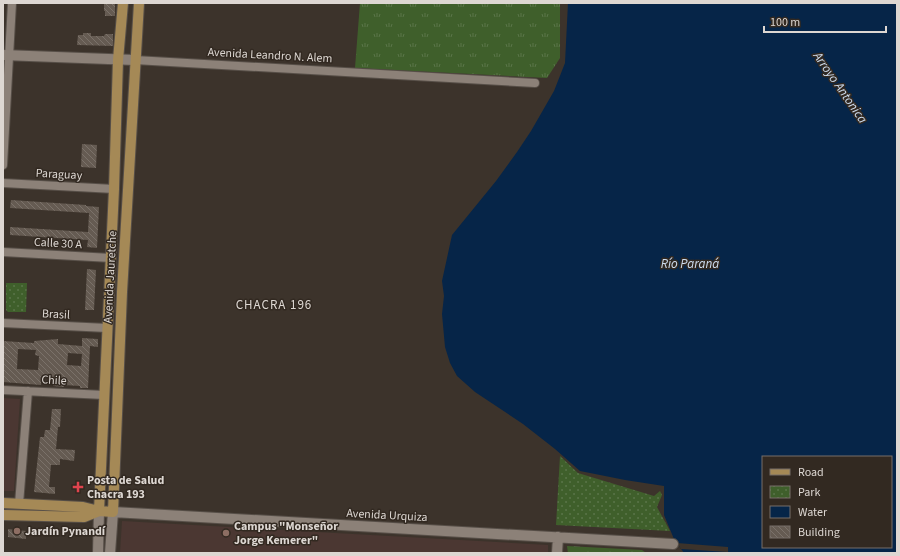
<svg xmlns="http://www.w3.org/2000/svg" width="900" height="556" font-family="'Source Sans 3',sans-serif">
  <style>
    .education { fill: #4b3732 }
    .grass { fill: url(#grass-tufts) }
    .forest { fill: url(#forest-firs) }
    .park { fill: url(#park-dots) }
    .water { fill: #062548; fill-rule: evenodd }
    .pier { fill: #3c332b }
    .building { fill: url(#building-back-hatch); fill-rule: evenodd }
    .lines { fill: none; stroke-linecap: round; stroke-linejoin: round }
    .street-casing { stroke: #574f48; stroke-width: 10 }
    .secondary-casing { stroke: #574f48; stroke-width: 12 }
    .primary-casing { stroke: #574f48; stroke-width: 12 }
    .street { stroke: #8c8178; stroke-width: 8 }
    .secondary { stroke: #8c8178; stroke-width: 10 }
    .primary { stroke: #a58956; stroke-width: 10 }
    .health-dot { fill: #e0444e; stroke: #322921; stroke-width: 1.5 }
    .education-dot { fill: #8d6e63; stroke: #322921; stroke-width: 1.5 }
    .labels { text-anchor: middle; stroke-width: 3; stroke-linejoin: round; paint-order: stroke }
    .street-label { font-size: 12px; fill: #ddd7d2; stroke: #322921 }
    .poi-label { font-size: 12px; font-weight: bold; fill: #ddd7d2; stroke: #322921; text-anchor: start }
    .water-label { font-size: 13px; font-style: italic; fill: #cddcef; stroke: #322921 }
    .neighbourhood-label { font-size: 13px; letter-spacing: 1px; fill: #ddd7d2; stroke: #322921 }
  </style>
  <defs>
    <pattern id="grass-tufts" width="24" height="20" patternUnits="userSpaceOnUse"><rect width="24" height="20" fill="#3f5f2b"/><path d="M3 7l-1-3M5 7V3M7 7l1-3M15 17l-1-3M17 17v-4M19 17l1-3" fill="none" stroke="#5a7549"/></pattern>
    <pattern id="forest-firs" width="22" height="20" patternUnits="userSpaceOnUse"><rect width="22" height="20" fill="#3f5f2b"/><path d="M5 1l3.5 6h-7zM16 11l3.5 6h-7z" fill="#5a7549"/></pattern>
    <pattern id="park-dots" width="8" height="8" patternUnits="userSpaceOnUse"><rect width="8" height="8" fill="#3f5f2b"/><path d="M2 2h.1M6 6h.1" fill="none" stroke="#5a7549" stroke-width="1.8" stroke-linecap="round"/></pattern>
    <pattern id="building-back-hatch" width="6" height="6" patternUnits="userSpaceOnUse"><rect width="6" height="6" fill="#655b52"/><path d="M-1 5l2 2M0 0l6 6M5-1l2 2" fill="none" stroke="#7b726a"/></pattern>
  </defs>
  <rect width="100%" height="100%" fill="#3c332b"/>
  <path class="education" d="M 3,398 L 20,399 L 14,491 L 3,491 Z
    M 122,521 L 548,545 L 548,553 L 120,553 Z"/>
  <path class="grass" d="M 360,3 L 560,3 L 560,58 L 547,78 L 355,68 Z"/>
  <path class="forest" d="M 567,546 L 642,550 L 646,553 L 568,553 Z"/>
  <path class="park" d="M 6,283 L 27,283 L 26,312 L 8,312 L 6,310 Z
    M 560,456 L 578,473 L 654,496 L 660,491 L 662,495 L 657,507 L 670,531 L 556,525 Z"/>
  <path class="water" d="M 568,3 L 897,3 L 897,553 L 684,553 L 674,539 L 664,515 L 664,486 L 625,480 L 580,471 L 555,449 L 523,424 L 475,392 L 457,376 L 450,363 L 445,347 L 442,314 L 444,296 L 442,281 L 452,235 L 496,181 L 517,152 L 531,131 L 554,91 L 565,63 ZM 763,457 L 891,457 L 891,547 L 763,547 Z"/>
  <path class="pier" d="M 677,543 L 728,547 L 728,552 L 681,549 Z"/>
  <path class="building" d="M 104,3 L 115,3 L 115,16 L 105,16 L 105,11 L 104,11 Z
    M 83,33 L 91,33 L 91,36 L 104,36 L 105,34 L 113,34 L 113,46 L 77,45 L 78,35 L 83,35 Z
    M 82,144 L 97,145 L 96,168 L 81,167 Z
    M 11,200 L 86,205 L 86,206 L 99,207 L 97,248 L 87,247 L 88,240 L 10,235 L 10,227 L 88,232 L 89,213 L 10,208 Z
    M 87,269 L 96,270 L 94,310 L 85,310 Z
    M 82,338 L 98,339 L 98,347 L 90,346 L 88,388 L 80,388 L 80,386 L 64,385 L 64,387 L 53,386 L 54,378 L 42,378 L 41,385 L 3,382 L 3,341 L 34,343 L 34,341 L 58,339 L 58,344 L 82,346 ZM 18,349 L 36,350 L 35,355 L 39,356 L 38,370 L 17,369 ZM 68,353 L 82,354 L 81,366 L 67,365 Z
    M 52,409 L 61,409 L 60,427 L 58,427 L 56,449 L 75,450 L 74,461 L 60,459 L 60,465 L 51,465 L 49,487 L 55,487 L 55,494 L 34,492 L 40,437 L 44,437 L 45,430 L 50,430 Z
    M 8,529 L 26,531 L 26,539 L 8,537 Z"/>
  <g class="lines">
    <g class="street-casing">
      <path id="street" d="M 135,60 L 535,83
        M 3,165 L 12,3
        M 3,183 L 114,189
        M 3,252 L 111,258
        M 3,323 L 107,328
        M 3,390 L 104,395
        M 19,504 L 28,391"/>
    </g>
    <g class="secondary-casing">
      <path id="secondary" d="M 3,55 L 135,60
        M 98,553 L 99,511
        M 110,553 L 113,512 L 673,544
        M 557,553 L 558,537"/>
    </g>
    <g class="primary-casing">
      <path id="primary" d="M 3,503 L 83,507 L 99,511 L 113,512 L 122,292 L 139,3
        M 99,511 L 114,189 L 118,60 L 123,3
        M 3,515 L 84,517 L 99,511"/>
    </g>
    <use href="#street" class="street"/>
    <use href="#secondary" class="secondary"/>
    <use href="#primary" class="primary"/>
  </g>
  <path class="health-dot" d="M76 481h4v4h4v4h-4v4h-4v-4h-4v-4h4z"/>
  <g class="education-dot">
    <circle cx="17" cy="531" r="4"/>
    <circle cx="226" cy="533" r="4"/>
  </g>
  <g class="labels">
    <g class="street-label">
      <text transform="translate(270 55) rotate(3)" y="4">Avenida Leandro N. Alem</text>
      <text transform="translate(59 174) rotate(3)" y="4">Paraguay</text>
      <text transform="translate(58 243) rotate(3)" y="4">Calle 30 A</text>
      <text transform="translate(110 277) rotate(-87)" y="4">Avenida Jauretche</text>
      <text transform="translate(56 314) rotate(3)" y="4">Brasil</text>
      <text transform="translate(54 380) rotate(3)" y="4">Chile</text>
      <text transform="translate(387 515) rotate(3)" y="4">Avenida Urquiza</text>
    </g>
    <g class="poi-label">
      <text x="87" y="484">Posta de Salud<tspan x="87" dy="14">Chacra 193</tspan></text>
      <text x="234" y="530">Campus "Monseñor<tspan x="234" dy="14">Jorge Kemerer"</tspan></text>
      <text x="25" y="535">Jardín Pynandí</text>
    </g>
    <g class="water-label">
      <text transform="translate(841 87) rotate(55)" y="5">Arroyo Antonica</text>
      <text x="690" y="268">Río Paraná</text>
    </g>
    <g class="neighbourhood-label">
      <text x="274" y="309">CHACRA 196</text>
    </g>
  </g>
  <rect width="900" height="556" fill="none" stroke="#ddd7d2" stroke-width="8"/>
  <rect x="762" y="456" width="130" height="92" fill="#322921" stroke="#766f68"/>
  <rect x="770" y="469" width="20" height="6" fill="#a58956" stroke="#766f68"/>
  <text x="798" y="476" font-size="12" fill="#ddd7d2">Road</text>
  <rect x="770" y="486" width="20" height="12" fill="url(#park-dots)" stroke="#766f68"/>
  <text x="798" y="496" font-size="12" fill="#ddd7d2">Park</text>
  <rect x="770" y="506" width="20" height="12" fill="#062548" stroke="#766f68"/>
  <text x="798" y="516" font-size="12" fill="#ddd7d2">Water</text>
  <rect x="770" y="526" width="20" height="12" fill="url(#building-back-hatch)" stroke="#766f68"/>
  <text x="798" y="536" font-size="12" fill="#ddd7d2">Building</text>
  <path d="M764 26v6h122v-6" fill="none" stroke="#ddd7d2" stroke-width="2"/>
  <text x="770" y="26" font-size="12" fill="#ddd7d2" stroke="#322921" stroke-width="3" paint-order="stroke">100 m</text>
</svg>
